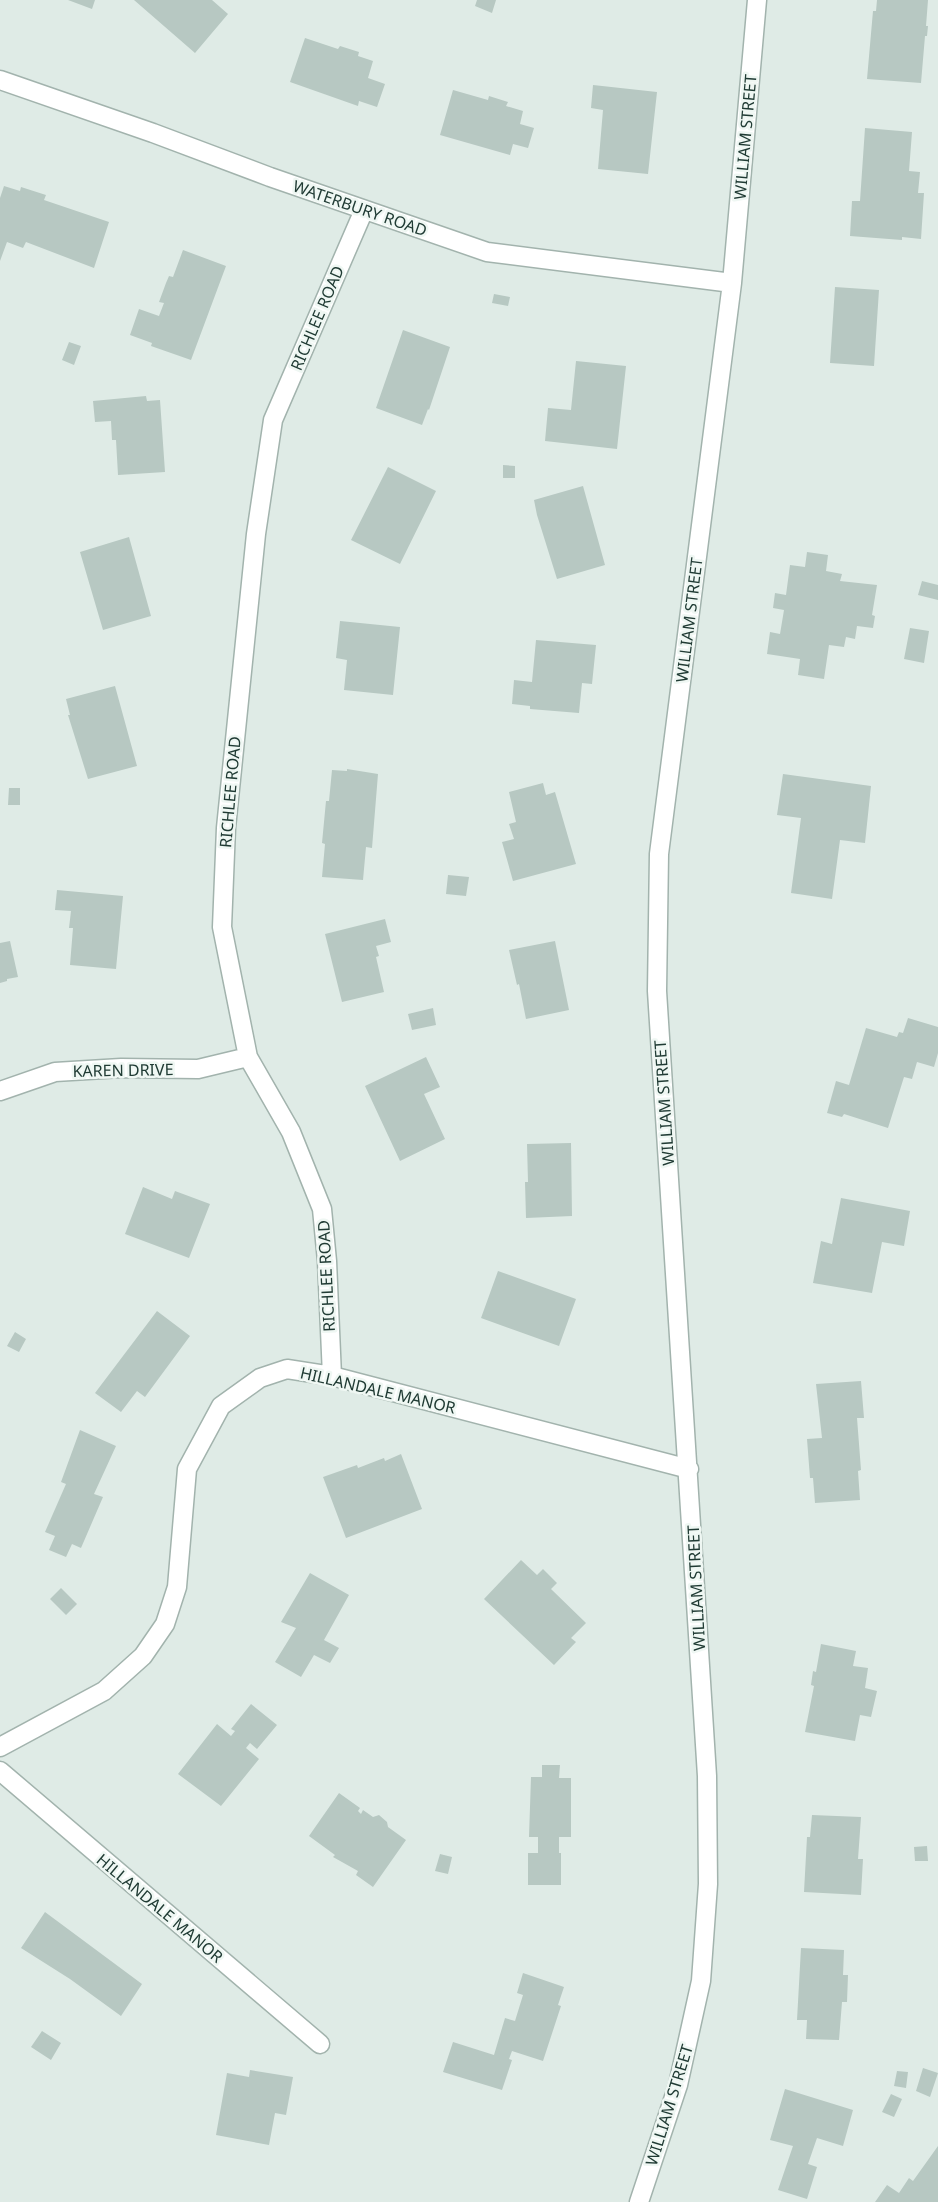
<svg xmlns="http://www.w3.org/2000/svg" width="938" height="2202" font-family="'Noto Sans',sans-serif">
  <style>
    .building { fill: #b7c8c2 }
    .lines { fill: none; stroke-linecap: round; stroke-linejoin: round }
    .minor-casing { stroke: #a2b3ad; stroke-width: 21 }
    .minor { stroke: #fff; stroke-width: 18 }
    .labels { text-anchor: middle; stroke-width: 5; stroke-linejoin: round; paint-order: stroke }
    .street-label { font-size: 16px; fill: #203b34; stroke: #eff7f3 }
  </style>
  <rect width="100%" height="100%" fill="#dfebe6"/>
  <path class="building" d="M 68,0 L 95,0 L 92,9 Z
    M 134,0 L 212,0 L 228,14 L 195,53 Z
    M 477,0 L 496,0 L 492,13 L 475,6 Z
    M 877,0 L 928,0 L 926,26 L 928,26 L 927,36 L 925,36 L 921,83 L 867,79 L 873,11 L 876,11 Z
    M 305,38 L 338,49 L 340,46 L 359,52 L 358,56 L 373,61 L 368,78 L 385,84 L 377,107 L 359,101 L 358,106 L 290,82 Z
    M 593,85 L 657,92 L 648,174 L 598,169 L 603,110 L 591,108 Z
    M 453,90 L 488,100 L 489,96 L 508,102 L 506,106 L 523,111 L 520,124 L 534,128 L 528,148 L 513,144 L 510,155 L 440,135 Z
    M 865,128 L 912,132 L 909,171 L 920,172 L 918,193 L 924,193 L 921,239 L 902,237 L 902,240 L 850,236 L 852,201 L 860,201 Z
    M 4,186 L 20,191 L 21,187 L 46,195 L 44,200 L 109,222 L 94,268 L 26,242 L 23,248 L 7,242 L 0,261 L 0,198 Z
    M 183,250 L 226,266 L 191,360 L 151,346 L 152,343 L 130,335 L 139,309 L 159,316 L 164,303 L 159,302 L 166,283 L 169,276 L 173,277 Z
    M 835,287 L 879,290 L 874,366 L 830,363 Z
    M 494,294 L 510,297 L 508,306 L 492,303 Z
    M 403,330 L 450,347 L 429,410 L 428,409 L 422,425 L 376,408 Z
    M 69,342 L 81,346 L 74,365 L 62,360 Z
    M 576,361 L 626,366 L 617,449 L 545,441 L 548,408 L 571,410 Z
    M 146,396 L 147,401 L 160,400 L 165,472 L 118,475 L 116,440 L 112,440 L 111,421 L 95,422 L 93,401 Z
    M 503,465 L 515,466 L 515,478 L 503,478 Z
    M 388,467 L 436,491 L 400,564 L 351,540 Z
    M 583,486 L 605,565 L 557,579 L 537,515 L 534,500 Z
    M 129,537 L 151,616 L 103,630 L 80,552 Z
    M 807,552 L 828,555 L 826,571 L 842,574 L 840,581 L 877,585 L 872,615 L 875,616 L 873,628 L 857,626 L 855,639 L 846,637 L 844,647 L 829,645 L 824,679 L 798,675 L 800,659 L 767,654 L 770,632 L 780,634 L 784,610 L 773,608 L 775,593 L 786,595 L 790,565 L 805,567 Z
    M 922,581 L 938,585 L 938,600 L 918,595 Z
    M 340,621 L 400,627 L 393,695 L 344,690 L 347,660 L 336,658 Z
    M 910,628 L 929,631 L 924,663 L 904,659 Z
    M 536,640 L 596,645 L 592,684 L 582,683 L 579,713 L 530,709 L 530,706 L 512,704 L 514,680 L 532,682 Z
    M 115,686 L 137,766 L 88,779 L 68,715 L 70,715 L 66,699 Z
    M 347,769 L 378,774 L 372,848 L 366,847 L 363,880 L 322,877 L 325,844 L 322,843 L 326,801 L 329,801 L 332,770 L 347,771 Z
    M 783,774 L 871,786 L 865,843 L 840,840 L 832,899 L 791,893 L 801,818 L 777,815 Z
    M 543,783 L 546,795 L 555,792 L 576,864 L 513,881 L 502,842 L 514,839 L 509,824 L 516,822 L 509,792 Z
    M 9,788 L 20,788 L 20,805 L 8,805 Z
    M 448,875 L 469,877 L 466,896 L 446,894 Z
    M 57,890 L 123,896 L 116,969 L 70,965 L 73,928 L 69,928 L 71,911 L 55,910 Z
    M 385,919 L 391,942 L 376,946 L 379,956 L 376,957 L 384,992 L 342,1002 L 325,934 Z
    M 10,941 L 18,977 L 7,979 L 7,981 L 0,983 L 0,943 Z
    M 555,941 L 569,1010 L 526,1019 L 519,984 L 517,985 L 509,950 Z
    M 433,1008 L 436,1025 L 412,1030 L 408,1014 Z
    M 908,1018 L 938,1027 L 938,1053 L 934,1067 L 917,1062 L 912,1079 L 904,1077 L 888,1128 L 844,1114 L 842,1117 L 827,1113 L 836,1081 L 849,1085 L 866,1028 L 897,1037 L 899,1032 L 903,1033 Z
    M 426,1057 L 440,1087 L 424,1094 L 445,1139 L 400,1161 L 365,1086 Z
    M 571,1143 L 572,1216 L 526,1218 L 525,1182 L 528,1182 L 527,1144 Z
    M 143,1187 L 172,1199 L 175,1191 L 210,1204 L 189,1258 L 125,1234 Z
    M 841,1198 L 910,1211 L 904,1246 L 882,1242 L 872,1293 L 813,1283 L 821,1241 L 832,1244 Z
    M 498,1271 L 576,1299 L 559,1346 L 481,1318 Z
    M 157,1311 L 190,1336 L 145,1397 L 137,1391 L 121,1412 L 95,1393 Z
    M 15,1332 L 26,1339 L 19,1352 L 7,1346 Z
    M 861,1381 L 864,1418 L 857,1418 L 861,1470 L 858,1471 L 860,1500 L 815,1503 L 813,1478 L 810,1478 L 807,1439 L 822,1438 L 816,1384 Z
    M 80,1430 L 116,1446 L 94,1494 L 103,1497 L 81,1548 L 72,1544 L 66,1557 L 49,1550 L 55,1536 L 45,1532 L 66,1484 L 61,1482 Z
    M 401,1454 L 422,1509 L 346,1538 L 323,1477 L 357,1465 L 358,1468 L 384,1458 L 385,1461 Z
    M 521,1560 L 537,1575 L 543,1569 L 557,1583 L 551,1589 L 586,1623 L 571,1638 L 576,1642 L 554,1665 L 484,1599 Z
    M 310,1573 L 349,1595 L 324,1640 L 339,1648 L 330,1663 L 314,1655 L 301,1677 L 275,1662 L 296,1628 L 281,1622 Z
    M 61,1588 L 77,1604 L 66,1615 L 50,1599 Z
    M 821,1644 L 856,1651 L 853,1666 L 868,1668 L 865,1688 L 877,1691 L 871,1717 L 860,1715 L 855,1741 L 805,1732 L 814,1686 L 811,1685 L 813,1671 L 816,1672 Z
    M 251,1704 L 277,1725 L 257,1749 L 250,1743 L 246,1748 L 259,1759 L 221,1806 L 178,1774 L 217,1724 L 231,1736 L 235,1731 L 231,1729 Z
    M 542,1765 L 560,1765 L 559,1778 L 571,1778 L 571,1837 L 559,1837 L 559,1853 L 561,1853 L 561,1885 L 528,1885 L 528,1853 L 538,1853 L 538,1837 L 529,1837 L 531,1777 L 542,1777 Z
    M 339,1793 L 360,1808 L 358,1811 L 361,1814 L 363,1810 L 373,1817 L 379,1815 L 387,1822 L 388,1827 L 406,1840 L 373,1887 L 356,1875 L 358,1871 L 333,1857 L 335,1855 L 309,1836 Z
    M 812,1815 L 861,1817 L 858,1859 L 863,1859 L 861,1895 L 804,1892 L 807,1837 L 810,1837 Z
    M 927,1846 L 928,1861 L 915,1861 L 914,1847 Z
    M 440,1854 L 452,1857 L 448,1874 L 435,1871 Z
    M 45,1912 L 142,1984 L 121,2016 L 70,1979 L 21,1948 Z
    M 801,1948 L 844,1950 L 843,1975 L 848,1975 L 847,2002 L 842,2002 L 839,2040 L 806,2039 L 807,2020 L 797,2020 Z
    M 523,1973 L 564,1987 L 558,2005 L 561,2006 L 543,2061 L 512,2051 L 509,2059 L 512,2060 L 502,2090 L 443,2072 L 453,2042 L 494,2055 L 505,2018 L 515,2021 L 523,1995 L 517,1993 Z
    M 42,2031 L 61,2043 L 51,2060 L 31,2047 Z
    M 923,2068 L 938,2073 L 930,2097 L 916,2091 Z
    M 250,2070 L 293,2077 L 286,2115 L 275,2113 L 269,2145 L 216,2135 L 227,2073 L 249,2077 Z
    M 897,2071 L 908,2072 L 906,2088 L 894,2086 Z
    M 785,2089 L 853,2110 L 843,2146 L 817,2138 L 808,2164 L 817,2167 L 807,2199 L 778,2190 L 793,2146 L 770,2140 Z
    M 891,2094 L 902,2099 L 894,2117 L 882,2112 Z
    M 938,2146 L 938,2202 L 875,2202 L 887,2185 L 899,2193 L 909,2178 L 913,2181 Z"/>
  <g class="lines">
    <g class="minor-casing">
      <path id="minor" d="M 0,80 L 153,133 L 270,177 L 487,252 L 732,283
        M 0,1091 L 55,1072 L 121,1068 L 198,1069 L 248,1057
        M 332,1376 L 327,1261 L 322,1209 L 291,1132 L 248,1057 L 222,927 L 226,828 L 256,534 L 273,420 L 364,210
        M 0,1747 L 104,1691 L 143,1656 L 165,1624 L 177,1587 L 187,1469 L 221,1406 L 260,1378 L 287,1369 L 332,1376 L 689,1469
        M 0,1771 L 320,2044
        M 639,2202 L 678,2085 L 701,1981 L 708,1884 L 707,1776 L 657,991 L 659,854 L 732,283 L 757,0"/>
    </g>
    <use href="#minor" class="minor"/>
  </g>
  <g class="labels">
    <g class="street-label">
      <text transform="translate(745 137) rotate(-85)" y="6">WILLIAM STREET</text>
      <text transform="translate(360 208) rotate(19)" y="6">WATERBURY ROAD</text>
      <text transform="translate(317 318) rotate(-67)" y="6">RICHLEE ROAD</text>
      <text transform="translate(689 620) rotate(-83)" y="6">WILLIAM STREET</text>
      <text transform="translate(230 792) rotate(-85)" y="6">RICHLEE ROAD</text>
      <text transform="translate(123 1070) rotate(-1)" y="6">KAREN DRIVE</text>
      <text transform="translate(664 1103) rotate(-94)" y="6">WILLIAM STREET</text>
      <text transform="translate(326 1276) rotate(-93)" y="6">RICHLEE ROAD</text>
      <text transform="translate(378 1390) rotate(13)" y="6">HILLANDALE MANOR</text>
      <text transform="translate(696 1588) rotate(-93)" y="6">WILLIAM STREET</text>
      <text transform="translate(160 1908) rotate(40)" y="6">HILLANDALE MANOR</text>
      <text transform="translate(669 2105) rotate(-73)" y="6">WILLIAM STREET</text>
    </g>
  </g>
</svg>
